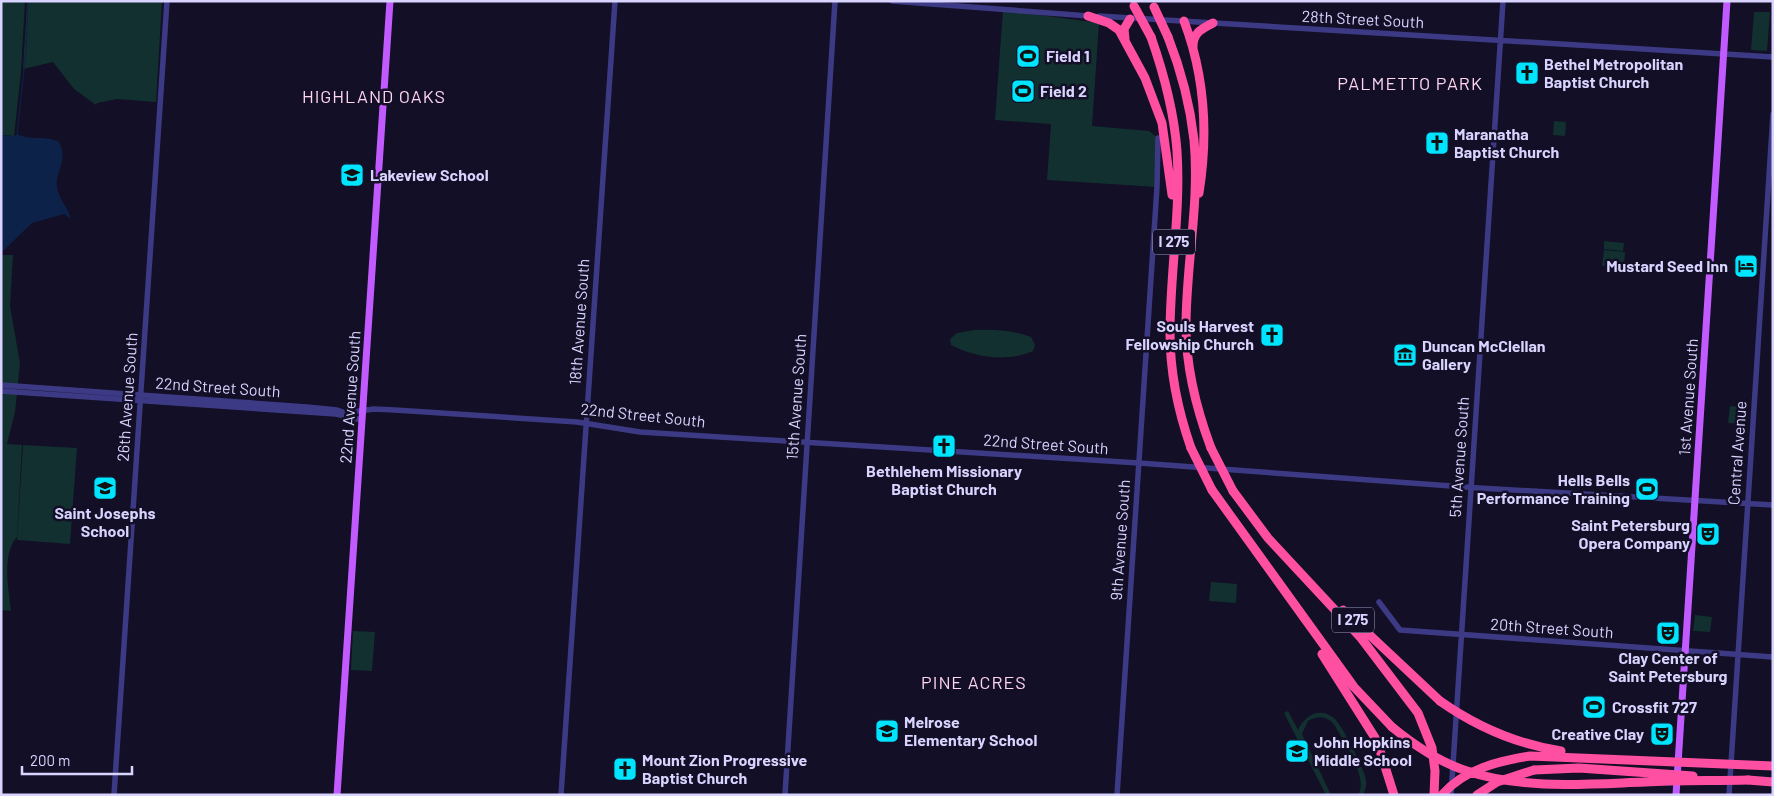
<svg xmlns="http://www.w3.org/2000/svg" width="1774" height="796" font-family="Barlow,sans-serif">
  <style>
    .green { fill: #12302f }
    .water { fill: #0c2248 }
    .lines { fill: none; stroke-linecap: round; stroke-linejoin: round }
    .stream { stroke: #0c2248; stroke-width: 1 }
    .minor { stroke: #3d3a85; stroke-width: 5.5 }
    .major { stroke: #c25bff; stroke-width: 7 }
    .highway { stroke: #ff4fa3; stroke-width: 9 }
    .highway-bridge { stroke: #ff4fa3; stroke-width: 9 }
    .labels { text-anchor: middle; stroke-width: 5; stroke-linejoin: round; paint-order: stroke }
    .shield { fill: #130f26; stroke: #9e99be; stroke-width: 1 }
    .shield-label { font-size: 15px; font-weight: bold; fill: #d9d4ff }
    .street-label { font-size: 16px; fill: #d9d4ff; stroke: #130f26 }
    .poi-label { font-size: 16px; font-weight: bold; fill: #d9d4ff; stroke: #130f26; text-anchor: start }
    .neighbourhood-label { font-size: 18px; letter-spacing: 1px; fill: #ffd6f0; stroke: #130f26 }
  </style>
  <rect width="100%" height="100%" fill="#130f26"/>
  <path class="green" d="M 1,1 L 25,1 L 21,72 L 14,136 L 1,135 Z
    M 27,1 L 162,1 L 156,102 L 117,99 L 97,103 L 96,105 L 74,89 L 53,62 L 23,69 Z
    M 1003,10 L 1099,23 L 1092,126 L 1149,131 L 1158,138 L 1157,187 L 1047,180 L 1051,124 L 995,120 Z
    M 1754,12 L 1770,12 L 1767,51 L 1751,50 Z
    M 1554,121 L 1566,122 L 1565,136 L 1553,135 Z
    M 1604,241 L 1624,243 L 1623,251 L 1604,249 Z
    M 1604,250 L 1625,252 L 1624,267 L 1602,266 Z
    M 1,255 L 13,255 L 10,306 L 20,363 L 15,412 L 7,444 L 22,445 L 17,537 C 1,555 9,590 11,611 L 1,610 Z
    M 974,330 C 994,329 1013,330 1031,337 L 1035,345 L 1033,351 C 1008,362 975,358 951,345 L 950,339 L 957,333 Z
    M 1730,406 L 1746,407 L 1744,424 L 1728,423 Z
    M 23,445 L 77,448 L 70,544 L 17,540 Z
    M 1211,582 L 1237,584 L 1236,603 L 1209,601 Z
    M 1695,615 L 1712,617 L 1710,632 L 1693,631 Z
    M 353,631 L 375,632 L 372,671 L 351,670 Z
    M 1288,711 L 1298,730 C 1304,716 1320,706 1334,718 C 1343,726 1364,769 1366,780 C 1367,786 1365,790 1363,795 L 1358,795 C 1369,779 1344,742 1335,726 C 1328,716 1318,715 1308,721 L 1302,734 L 1331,795 L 1326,795 L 1284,713 Z"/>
  <path class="water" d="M 17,134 C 30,141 47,135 59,142 C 69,160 55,171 57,187 C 59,200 68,207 71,219 L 64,214 L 32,223 L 1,253 L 1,135 L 14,136 Z"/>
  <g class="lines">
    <path class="stream" d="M 17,134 L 26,52 L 28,1
      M 1,551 L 4,548"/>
    <path class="minor" d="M 892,1 L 1089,16
      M 1099,16 L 1773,57
      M 1,385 L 307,407 L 337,410 L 343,412
      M 1,391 L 336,414 L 374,409 L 395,410 L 577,422 L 640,432 L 1139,463 L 1479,488 L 1773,505
      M 336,414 L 362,420
      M 1379,602 L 1400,630 L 1773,657
      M 114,795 L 167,1
      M 561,795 L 615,1
      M 785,795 L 835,1
      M 1117,795 L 1157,187 L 1158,138
      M 1451,795 L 1503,1
      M 1729,795 L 1773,114"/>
    <path class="major" d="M 337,795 L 390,1
      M 1676,795 L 1727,1"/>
    <path class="highway" d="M 1088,16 L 1109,23 L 1119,30 L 1145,78 L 1162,123 L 1172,195
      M 1184,21 C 1205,76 1208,136 1199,193
      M 1151,37 C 1164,74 1174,111 1177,151 C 1181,211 1170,273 1170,333 C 1170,373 1178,411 1191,448
      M 1168,37 C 1181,70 1190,104 1194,140 C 1200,202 1186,264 1186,326 C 1186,368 1196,408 1211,448
      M 1125,39 L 1124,29 L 1130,19
      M 1193,47 C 1193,32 1202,29 1213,23
      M 1212,490 L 1354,687 L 1392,727
      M 1233,491 L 1268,538 L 1361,638 L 1418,713 L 1432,748 L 1435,771 L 1434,795
      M 1343,610 L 1440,701
      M 1322,654 L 1377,741 L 1394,795
      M 1748,780 L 1773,782
      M 1477,795 L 1497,782 L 1534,770"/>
    <path class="highway-bridge" d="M 1134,6 L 1151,37
      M 1154,7 L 1168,37
      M 1191,448 L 1212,490
      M 1211,448 L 1233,491
      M 1440,701 C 1477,727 1516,744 1561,751
      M 1392,727 C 1415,746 1439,762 1467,771 C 1523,790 1588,784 1645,782 C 1680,780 1714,781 1748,780
      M 1534,770 L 1579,768 L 1693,776
      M 1442,795 C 1464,769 1499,761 1530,756 L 1773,766"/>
  </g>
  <defs>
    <g id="stadium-square" transform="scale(1.25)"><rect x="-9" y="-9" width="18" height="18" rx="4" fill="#00e5ff" stroke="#130f26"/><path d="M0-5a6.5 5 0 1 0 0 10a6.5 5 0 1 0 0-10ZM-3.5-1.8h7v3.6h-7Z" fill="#111"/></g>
    <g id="church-square" transform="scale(1.25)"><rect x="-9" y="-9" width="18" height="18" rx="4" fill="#00e5ff" stroke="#130f26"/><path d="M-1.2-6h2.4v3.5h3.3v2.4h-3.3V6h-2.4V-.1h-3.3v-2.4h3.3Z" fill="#111"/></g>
    <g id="school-square" transform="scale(1.25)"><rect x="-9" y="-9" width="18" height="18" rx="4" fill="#00e5ff" stroke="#130f26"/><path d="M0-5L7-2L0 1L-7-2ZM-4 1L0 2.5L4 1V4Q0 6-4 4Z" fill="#111"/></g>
    <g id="hotel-square" transform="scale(1.25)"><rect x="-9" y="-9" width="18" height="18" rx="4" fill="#00e5ff" stroke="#130f26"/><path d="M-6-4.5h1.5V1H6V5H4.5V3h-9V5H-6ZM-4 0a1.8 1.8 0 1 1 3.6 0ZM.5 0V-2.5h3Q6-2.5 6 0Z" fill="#111"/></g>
    <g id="museum-square" transform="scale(1.25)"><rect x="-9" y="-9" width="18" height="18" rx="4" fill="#00e5ff" stroke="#130f26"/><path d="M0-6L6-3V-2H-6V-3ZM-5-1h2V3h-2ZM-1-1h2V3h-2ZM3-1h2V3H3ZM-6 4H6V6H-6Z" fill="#111"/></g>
    <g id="theatre-square" transform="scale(1.25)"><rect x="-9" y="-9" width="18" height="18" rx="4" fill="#00e5ff" stroke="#130f26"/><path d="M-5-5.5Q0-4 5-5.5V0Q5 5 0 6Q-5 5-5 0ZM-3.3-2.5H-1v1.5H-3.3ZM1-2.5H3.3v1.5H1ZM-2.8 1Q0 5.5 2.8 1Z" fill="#111"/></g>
  </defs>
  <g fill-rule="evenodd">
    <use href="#stadium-square" x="1028" y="56"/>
    <use href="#church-square" x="1527" y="73"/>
    <use href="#stadium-square" x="1023" y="91"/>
    <use href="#church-square" x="1437" y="143"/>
    <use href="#school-square" x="352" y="175"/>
    <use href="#hotel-square" x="1746" y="266"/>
    <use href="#church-square" x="1272" y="335"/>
    <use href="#museum-square" x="1405" y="355"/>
    <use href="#church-square" x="944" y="446"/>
    <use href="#school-square" x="105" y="488"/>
    <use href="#stadium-square" x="1647" y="489"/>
    <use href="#theatre-square" x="1708" y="534"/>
    <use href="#theatre-square" x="1668" y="633"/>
    <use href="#stadium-square" x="1594" y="707"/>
    <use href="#school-square" x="887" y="731"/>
    <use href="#theatre-square" x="1662" y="734"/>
    <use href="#school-square" x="1297" y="751"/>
    <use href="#church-square" x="625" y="769"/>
  </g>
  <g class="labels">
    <g class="shield">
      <rect x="1153" y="229.5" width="42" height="25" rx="4"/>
      <rect x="1332" y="607.5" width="42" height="25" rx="4"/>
    </g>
    <g class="shield-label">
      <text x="1174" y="247">I 275</text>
      <text x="1353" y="625">I 275</text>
    </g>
    <g class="street-label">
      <text transform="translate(1363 19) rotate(3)" y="6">28th Street South</text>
      <text transform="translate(579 322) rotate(-86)" y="6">18th Avenue South</text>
      <text transform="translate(218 387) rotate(4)" y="6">22nd Street South</text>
      <text transform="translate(127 397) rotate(-86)" y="6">26th Avenue South</text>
      <text transform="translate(350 397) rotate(-86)" y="6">22nd Avenue South</text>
      <text transform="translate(796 397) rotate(-86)" y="6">15th Avenue South</text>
      <text transform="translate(1688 397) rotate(-86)" y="6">1st Avenue South</text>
      <text transform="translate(643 415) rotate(6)" y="6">22nd Street South</text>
      <text transform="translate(1046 444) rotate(4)" y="6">22nd Street South</text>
      <text transform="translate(1737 453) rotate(-86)" y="6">Central Avenue</text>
      <text transform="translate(1459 457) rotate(-86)" y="6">5th Avenue South</text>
      <text transform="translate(1120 540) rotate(-86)" y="6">9th Avenue South</text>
      <text transform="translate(1552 628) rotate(4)" y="6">20th Street South</text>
    </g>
    <g class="poi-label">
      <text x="1046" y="62">Field 1</text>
      <text x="1544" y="70">Bethel Metropolitan<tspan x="1544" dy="18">Baptist Church</tspan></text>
      <text x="1040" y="97">Field 2</text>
      <text x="1454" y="140">Maranatha<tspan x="1454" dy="18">Baptist Church</tspan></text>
      <text x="370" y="181">Lakeview School</text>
      <text x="1728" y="272" text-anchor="end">Mustard Seed Inn</text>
      <text x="1254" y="332" text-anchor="end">Souls Harvest<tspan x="1254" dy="18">Fellowship Church</tspan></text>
      <text x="1422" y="352">Duncan McClellan<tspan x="1422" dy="18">Gallery</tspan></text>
      <text x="944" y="477" text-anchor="middle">Bethlehem Missionary<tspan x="944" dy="18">Baptist Church</tspan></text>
      <text x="1630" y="486" text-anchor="end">Hells Bells<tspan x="1630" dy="18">Performance Training</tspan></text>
      <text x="105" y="519" text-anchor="middle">Saint Josephs<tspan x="105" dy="18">School</tspan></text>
      <text x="1690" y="531" text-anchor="end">Saint Petersburg<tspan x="1690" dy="18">Opera Company</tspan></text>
      <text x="1668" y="664" text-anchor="middle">Clay Center of<tspan x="1668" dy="18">Saint Petersburg</tspan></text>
      <text x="1612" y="713">Crossfit 727</text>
      <text x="904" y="728">Melrose<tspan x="904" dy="18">Elementary School</tspan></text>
      <text x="1644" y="740" text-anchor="end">Creative Clay</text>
      <text x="1314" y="748">John Hopkins<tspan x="1314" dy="18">Middle School</tspan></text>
      <text x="642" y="766">Mount Zion Progressive<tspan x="642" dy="18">Baptist Church</tspan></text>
    </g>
    <g class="neighbourhood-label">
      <text x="1410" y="90">PALMETTO PARK</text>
      <text x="374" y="103">HIGHLAND OAKS</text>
      <text x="974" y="689">PINE ACRES</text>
    </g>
  </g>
  <rect width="1774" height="796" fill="none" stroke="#d9d4ff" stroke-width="5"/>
  <path d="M22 766v8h110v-8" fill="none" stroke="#d9d4ff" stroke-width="2.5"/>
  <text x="30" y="766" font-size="15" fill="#d9d4ff" stroke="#130f26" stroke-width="4" paint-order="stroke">200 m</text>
</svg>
